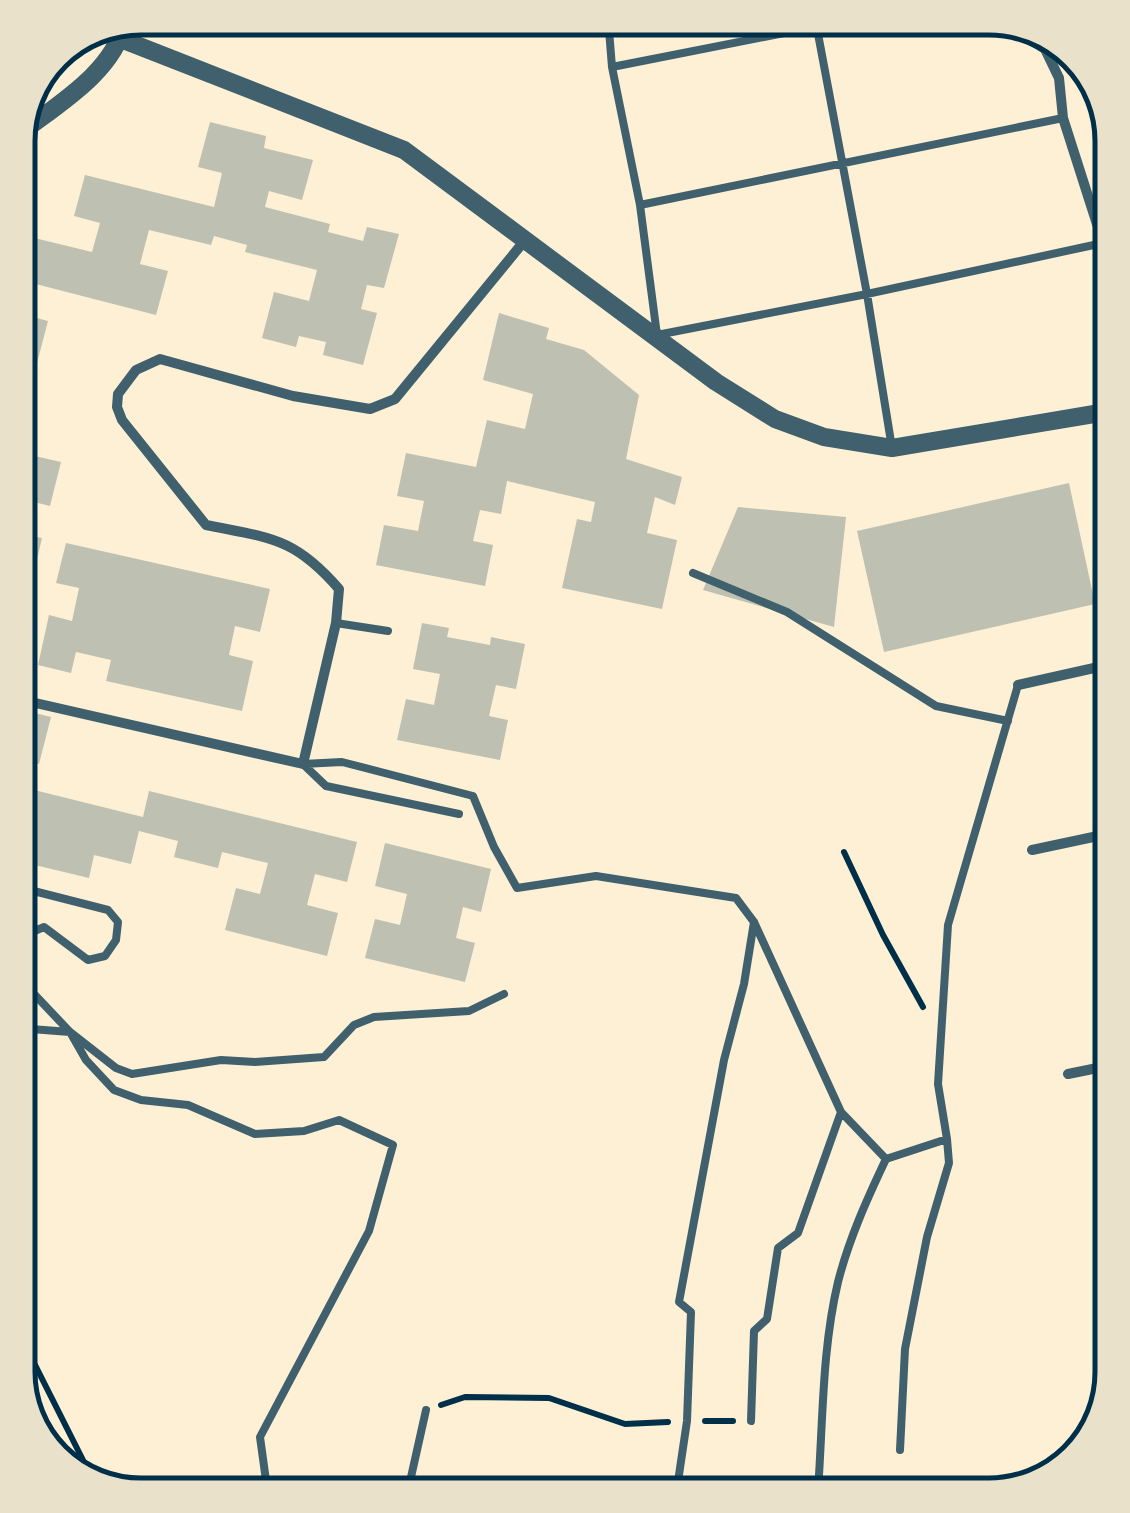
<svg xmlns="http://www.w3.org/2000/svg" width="1130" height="1513" font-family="'Sofia Sans Condensed',sans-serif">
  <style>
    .building { fill: #bec0b2 }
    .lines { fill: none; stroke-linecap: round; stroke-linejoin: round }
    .path { stroke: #003049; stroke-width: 6 }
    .service { stroke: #3f606c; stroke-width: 8 }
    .minor { stroke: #3f606c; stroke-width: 10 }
    .tertiary { stroke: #3f606c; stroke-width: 18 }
    .rim { fill: none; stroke: #003049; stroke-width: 5 }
  </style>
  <rect width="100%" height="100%" fill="#fdf0d5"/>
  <path class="building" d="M 210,122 L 266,136 L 264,148 L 313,160 L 302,200 L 269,191 L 265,207 L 330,224 L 328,232 L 363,241 L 367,227 L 399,234 L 384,288 L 367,285 L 361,309 L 377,313 L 363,365 L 323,355 L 326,342 L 299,336 L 296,347 L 262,338 L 274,292 L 309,301 L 317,270 L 245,252 L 247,245 L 214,236 L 211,245 L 149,230 L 140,264 L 168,271 L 156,315 L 24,281 L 18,298 L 18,234 L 92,252 L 100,223 L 74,216 L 85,175 L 214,207 L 222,173 L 198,167 Z
    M 18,313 L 48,321 L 37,363 L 18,358 Z
    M 499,313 L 549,328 L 546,339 L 584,350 L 639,395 L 626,459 L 682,477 L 675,505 L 655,497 L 647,533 L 677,540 L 662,609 L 562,588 L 577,519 L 591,522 L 595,502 L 507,481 L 501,514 L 480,510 L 473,541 L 493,545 L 485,586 L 376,565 L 384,525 L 418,531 L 424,501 L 397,496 L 406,453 L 476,467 L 487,420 L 525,429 L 533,394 L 483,380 Z
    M 26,454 L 61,462 L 50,506 L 18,498 L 18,465 L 23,466 Z
    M 1069,483 L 1095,604 L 884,652 L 857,531 Z
    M 738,507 L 846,517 L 834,627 L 703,590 Z
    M 18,533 L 42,538 L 32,581 L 18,578 Z
    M 66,543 L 270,589 L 260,632 L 235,626 L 229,655 L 253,661 L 242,711 L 106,681 L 111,660 L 76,652 L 71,673 L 38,665 L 49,615 L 72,621 L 79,588 L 56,583 Z
    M 422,623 L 449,628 L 447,637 L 490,645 L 491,637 L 525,644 L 516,689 L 496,685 L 489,716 L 508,720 L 500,760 L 397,740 L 406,699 L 434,705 L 440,674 L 413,669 Z
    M 18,709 L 51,717 L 39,764 L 18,759 Z
    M 18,786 L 143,817 L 149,791 L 357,842 L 347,882 L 315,874 L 307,905 L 338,913 L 327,956 L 225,930 L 236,888 L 260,894 L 268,863 L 222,852 L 218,868 L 174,857 L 178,841 L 139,831 L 131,864 L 94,855 L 89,878 L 18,861 Z
    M 385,843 L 491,869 L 481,912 L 463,907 L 456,938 L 475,943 L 465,982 L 365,958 L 375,919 L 400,925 L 407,894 L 375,886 Z"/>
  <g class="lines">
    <path class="path" d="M 844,852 L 883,935 L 923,1007
      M 21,1337 L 95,1484
      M 441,1405 L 465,1397 L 549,1398 L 625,1424 L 668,1422
      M 705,1421 L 733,1421"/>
    <path class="service" d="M 608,18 L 612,67 L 640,205 L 657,335 L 867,294 L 1103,243
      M 815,18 L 867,294 L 892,448
      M 1045,49 L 1076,58
      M 612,67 L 860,18
      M 640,205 L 1063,118
      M 693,573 L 787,612 L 936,706 L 1008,721
      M 336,623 L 388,631
      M 303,764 L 342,762 L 473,796 L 494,847 L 517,888 L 596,876 L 736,898 L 754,922 L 841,1112 L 886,1159 L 947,1139 L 938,1084 L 948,925 L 1018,685
      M 303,764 L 326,786 L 459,814
      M 18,938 L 44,927 L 88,960 L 105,956 L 116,940 L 118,922 L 108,910 L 18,887
      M 18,977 L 70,1032 L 116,1068 L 132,1074 L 221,1060 L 255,1062 L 324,1057 L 354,1025 L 374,1017 L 469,1011 L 504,994
      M 18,1028 L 70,1032 L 86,1060 L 114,1090 L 141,1100 L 188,1105 L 255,1134 L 304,1131 L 339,1120 L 393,1145 L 369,1231 L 260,1437 L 268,1495
      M 751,1421 L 754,1331 L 767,1319 L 778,1248 L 798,1233 L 841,1112
      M 900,1450 L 905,1349 L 927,1237 L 949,1163 L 947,1139
      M 819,1475 C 823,1411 823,1345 838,1282 C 849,1239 867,1199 886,1159
      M 407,1495 L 426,1410
      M 676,1495 L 687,1421 L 691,1312 L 679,1302 L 724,1060 L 744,984 L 754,922"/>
    <path class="minor" d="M 995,18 L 1045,49 L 1059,78 L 1063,118 L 1103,243 L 1112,286
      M 1018,685 L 1112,664
      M 18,699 L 303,764 L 336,623 L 339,589 C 294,537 270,538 206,525 L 122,420 L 117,407 L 118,394 L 136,370 L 160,359 L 293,396 L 370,409 L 395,399 L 526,239
      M 1032,850 L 1112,833
      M 1068,1074 L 1112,1065"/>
    <path class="tertiary" d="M 107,30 L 121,39 L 404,150 L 716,382 L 775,419 L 824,437 L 892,448 L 1112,411
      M 18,135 C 55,106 113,73 124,24"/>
  </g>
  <path d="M0 0H1130V1513H0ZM141 35H989A106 106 0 0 1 1095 141V1372A106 106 0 0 1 989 1478H141A106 106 0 0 1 35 1372V141A106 106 0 0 1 141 35Z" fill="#e9e1ca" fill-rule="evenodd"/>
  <path class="rim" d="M141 35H989A106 106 0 0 1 1095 141V1372A106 106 0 0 1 989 1478H141A106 106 0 0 1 35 1372V141A106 106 0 0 1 141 35Z"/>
</svg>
